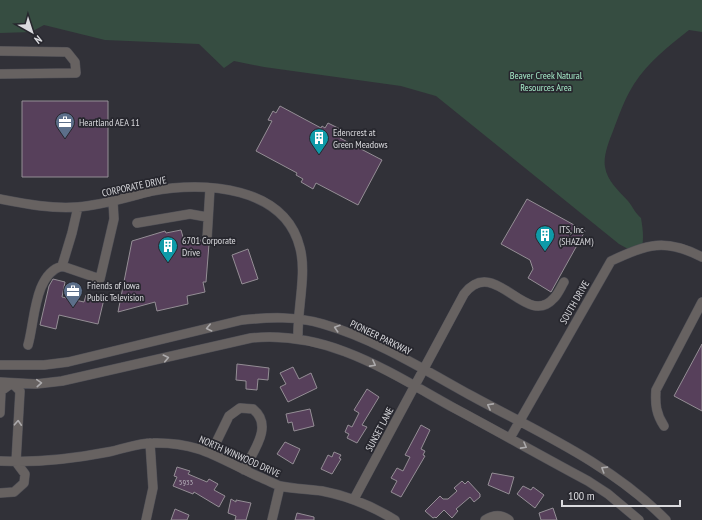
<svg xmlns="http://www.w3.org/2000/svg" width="702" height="520" font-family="'PT Sans Narrow',sans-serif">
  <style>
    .green { fill: #364d41 }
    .building { fill: #57405b; stroke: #948e95 }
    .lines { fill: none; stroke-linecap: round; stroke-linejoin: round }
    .minor-casing { stroke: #4f4f56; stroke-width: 10 }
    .minor { stroke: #676261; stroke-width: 9 }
    .oneway { stroke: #acaaac }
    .labels { text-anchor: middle; stroke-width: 3.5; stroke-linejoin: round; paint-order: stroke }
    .number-label { font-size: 8px; fill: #b9b4bd }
    .park-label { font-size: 10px; fill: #a5e9c7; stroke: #27272e }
    .poi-label { font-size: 10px; fill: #dadade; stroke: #27272e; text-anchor: start }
    .street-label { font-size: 10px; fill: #dadade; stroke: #27272e }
  </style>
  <rect width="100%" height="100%" fill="#313138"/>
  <path class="green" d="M 0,0 L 702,0 L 702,32 L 689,30 C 669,46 648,62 634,84 C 625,98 619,115 613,131 C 609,141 603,156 605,167 C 607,181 619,191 628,201 C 633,207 635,213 641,218 C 643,231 645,243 639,255 L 619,244 L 436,96 L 401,86 L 264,67 L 234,61 L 224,68 L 199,44 L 105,40 L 44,25 L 31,32 L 0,33 Z"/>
  <path class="building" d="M 22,101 L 108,101 L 108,177 L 22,177 Z
    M 280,106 L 321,128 L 322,126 L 325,128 L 328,123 L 340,129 L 338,134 L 341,136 L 340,138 L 382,160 L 358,205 L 316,183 L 313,189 L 301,182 L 303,179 L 296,175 L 297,173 L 256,151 L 272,121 L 268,120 L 273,111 L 276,113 Z
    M 527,199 L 585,231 L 551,292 L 528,278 L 533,269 L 530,260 L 501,244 Z
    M 181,230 L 185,244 L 201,240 L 204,244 L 209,244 L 206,282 L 203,282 L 205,292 L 187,296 L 188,304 L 157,311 L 155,302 L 118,312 L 132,241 L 165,231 L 166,233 Z
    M 248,249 L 258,279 L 242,284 L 232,255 Z
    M 53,279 L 65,282 L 62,297 L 84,302 L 86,295 L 104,299 L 98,324 L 59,315 L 56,329 L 40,325 L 49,286 Z
    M 702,344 L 702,411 L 674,396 Z
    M 237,364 L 269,368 L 268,380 L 258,379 L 257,390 L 246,389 L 246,381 L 236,380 Z
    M 293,367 L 299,379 L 311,373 L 317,388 L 288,402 L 280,387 L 286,384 L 280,373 Z
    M 367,389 L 379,397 L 362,425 L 367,427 L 357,443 L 347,438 L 349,434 L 345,432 L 348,425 L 352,427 L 359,413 L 354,410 Z
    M 310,409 L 314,426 L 294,431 L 292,422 L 288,423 L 286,414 Z
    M 421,425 L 430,430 L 421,449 L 425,451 L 423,455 L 425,456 L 401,497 L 391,492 L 397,481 L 391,478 L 397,468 L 403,471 L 410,457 L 405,455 Z
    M 285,442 L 300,449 L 293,464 L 277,454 Z
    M 334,452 L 341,455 L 339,458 L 341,459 L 332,474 L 321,469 L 328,455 L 332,457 Z
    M 177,467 L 190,471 L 188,474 L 207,482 L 209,479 L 218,484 L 214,490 L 225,496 L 219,507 L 194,492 L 193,494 L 173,486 L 177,477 L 174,476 Z
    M 492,473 L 514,477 L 509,494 L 488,485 Z
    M 462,481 L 465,484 L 468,481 L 480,494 L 480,497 L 474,502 L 470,497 L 456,509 L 458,511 L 452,518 L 444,510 L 436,518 L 435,517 L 433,518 L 425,511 L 440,496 L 443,499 L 448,499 L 457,491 L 454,488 Z
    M 523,486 L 531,490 L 533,487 L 544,495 L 535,508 L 517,494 Z
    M 231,499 L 236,502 L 236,500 L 251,503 L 246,520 L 235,520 L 236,516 L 228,513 Z
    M 553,508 L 557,520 L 541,520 L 539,513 Z
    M 175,509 L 189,515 L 187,520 L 171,520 Z
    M 297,513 L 314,517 L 314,520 L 295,520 Z"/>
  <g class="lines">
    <g class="minor-casing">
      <path id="minor" d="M 0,51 L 67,52 L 75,62 L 76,73 L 0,74
        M 0,199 C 26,204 51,209 78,207 C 103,205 127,197 152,191 C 204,181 285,186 300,248 C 307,274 297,309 298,338
        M 78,207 L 72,233 L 62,266 L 100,279 L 114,219 L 113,201
        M 137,223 L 190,214 L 207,217
        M 207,239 L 210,188
        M 28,345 C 35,321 34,274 62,266
        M 0,365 L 44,365 L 68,362 L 242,320 C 270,317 296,316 323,324 C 375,339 423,369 470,395 C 538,432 611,464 666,520
        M 0,382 L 36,384 L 62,381 L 251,338 C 328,330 389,372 454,408 C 499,432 543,457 588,481 L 608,494 L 639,520
        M 0,413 L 1,391 L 12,383 L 20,391 L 16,462 L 25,474 L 24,483 L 14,492 L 0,493
        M 664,426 C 656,414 655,404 656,390 L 702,302
        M 510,438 L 611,261 C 648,244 665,238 702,257
        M 211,453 L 229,416 L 240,408 L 253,409 C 274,426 253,451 244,470
        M 0,461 C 37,463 72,459 108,452 C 124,449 137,443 153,443 C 198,442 217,457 255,475 C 263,478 272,483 280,486 C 294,489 309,489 322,491 C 349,496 372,506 395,520
        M 354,499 L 464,294 C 495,254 526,330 554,298 C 558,294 561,287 564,282
        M 146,520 L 153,488 L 150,443
        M 272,520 L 280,486
        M 485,520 C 493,515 501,514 509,520"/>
    </g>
    <use href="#minor" class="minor"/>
  </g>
  <defs><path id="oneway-chevron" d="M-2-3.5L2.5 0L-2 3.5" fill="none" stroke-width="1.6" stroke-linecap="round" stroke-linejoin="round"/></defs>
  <g class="oneway">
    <use href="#oneway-chevron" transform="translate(209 328) rotate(167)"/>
    <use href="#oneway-chevron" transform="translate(337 328) rotate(-162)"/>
    <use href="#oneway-chevron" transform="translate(166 358) rotate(-13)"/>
    <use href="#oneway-chevron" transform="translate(373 364) rotate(28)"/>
    <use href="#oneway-chevron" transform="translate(39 383) rotate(-4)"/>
    <use href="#oneway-chevron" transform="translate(490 406) rotate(-152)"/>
    <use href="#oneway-chevron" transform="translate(18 423) rotate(-87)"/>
    <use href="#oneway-chevron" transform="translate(524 446) rotate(29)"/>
    <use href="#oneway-chevron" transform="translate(604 469) rotate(-148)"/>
  </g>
  <defs>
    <g id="office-pin" transform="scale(1)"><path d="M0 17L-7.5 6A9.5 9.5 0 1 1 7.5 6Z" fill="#5c6f8a" stroke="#27272e"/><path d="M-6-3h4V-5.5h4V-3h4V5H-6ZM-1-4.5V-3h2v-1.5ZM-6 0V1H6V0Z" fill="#fff"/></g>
    <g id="building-pin" transform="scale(1)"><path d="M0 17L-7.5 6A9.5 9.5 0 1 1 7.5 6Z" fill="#0f9aa8" stroke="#27272e"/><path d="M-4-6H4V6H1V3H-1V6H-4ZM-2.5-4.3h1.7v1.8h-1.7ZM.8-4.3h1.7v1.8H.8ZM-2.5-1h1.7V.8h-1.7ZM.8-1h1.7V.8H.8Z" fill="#fff"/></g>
  </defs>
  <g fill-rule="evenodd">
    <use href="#office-pin" x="65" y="122"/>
    <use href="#building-pin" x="319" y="138"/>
    <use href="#building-pin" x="545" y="235"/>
    <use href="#building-pin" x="168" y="246"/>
    <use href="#office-pin" x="73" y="291"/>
  </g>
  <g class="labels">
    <g class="number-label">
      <text x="186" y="485">5933</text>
    </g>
    <g class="park-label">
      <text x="546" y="79">Beaver Creek Natural<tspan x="546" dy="12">Resources Area</tspan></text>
    </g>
    <g class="poi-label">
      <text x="79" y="126">Heartland AEA 11</text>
      <text x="333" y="136">Edencrest at<tspan x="333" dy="12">Green Meadows</tspan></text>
      <text x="559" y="233">ITS, Inc<tspan x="559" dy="12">(SHAZAM)</tspan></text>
      <text x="182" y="244">6701 Corporate<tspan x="182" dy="12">Drive</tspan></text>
      <text x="87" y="289">Friends of Iowa<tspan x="87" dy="12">Public Television</tspan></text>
    </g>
    <g class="street-label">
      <text transform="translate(134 186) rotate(-12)" y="4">CORPORATE DRIVE</text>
      <text transform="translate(574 302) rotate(-60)" y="4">SOUTH DRIVE</text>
      <text transform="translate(381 337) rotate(26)" y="4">PIONEER PARKWAY</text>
      <text transform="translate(379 429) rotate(-62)" y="4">SUNSET LANE</text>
      <text transform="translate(240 456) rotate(24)" y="4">NORTH WINWOOD DRIVE</text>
    </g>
  </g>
  <g transform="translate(32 32) rotate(141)" stroke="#27272e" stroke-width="3" paint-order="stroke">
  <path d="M0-3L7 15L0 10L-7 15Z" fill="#dadade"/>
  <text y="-6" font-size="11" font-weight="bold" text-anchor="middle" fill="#dadade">N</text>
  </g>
  <path d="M562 500v6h118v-6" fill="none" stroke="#dadade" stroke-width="2"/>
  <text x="568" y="500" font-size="12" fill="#dadade" stroke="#27272e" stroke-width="3" paint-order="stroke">100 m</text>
</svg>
